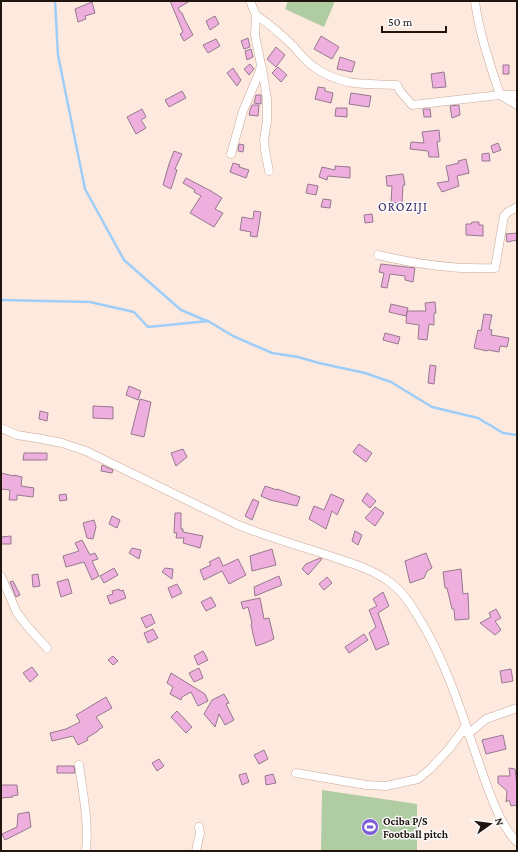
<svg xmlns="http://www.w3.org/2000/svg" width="518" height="852" font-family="'Crimson Pro',serif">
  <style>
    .green { fill: #b0cca2 }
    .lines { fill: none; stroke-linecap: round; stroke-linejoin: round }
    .stream { stroke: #9ecdf7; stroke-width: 2.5 }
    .building { fill: #efafde; stroke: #95798e }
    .minor-casing { stroke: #c9a898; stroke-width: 9 }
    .minor { stroke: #fff; stroke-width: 8 }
    .labels { text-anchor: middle; stroke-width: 3; stroke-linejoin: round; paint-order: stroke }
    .poi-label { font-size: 11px; font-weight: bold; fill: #211510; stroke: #fbfbfb; text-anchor: start }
    .quarter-label { font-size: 13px; letter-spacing: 1px; fill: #3b2b66; stroke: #fbfbfb }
  </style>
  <rect width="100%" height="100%" fill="#fee9df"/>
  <path class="green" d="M 288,1 L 335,1 L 324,27 L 285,9 Z
    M 322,790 L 417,804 L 417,851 L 321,851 Z"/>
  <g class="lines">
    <path class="stream" d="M 55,1 L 58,55 L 85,189 L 124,260 L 181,310 L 207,321
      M 1,300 L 90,302 L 134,312 L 148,327 L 208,321 L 233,336 L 272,353 L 298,357 L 319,363 L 365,373 L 391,382 L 432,407 L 478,418 L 503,433 L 517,435"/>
  </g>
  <path class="building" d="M 170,1 L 190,1 L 178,8 L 181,13 L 182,13 L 185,20 L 193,35 L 184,41 L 180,34 L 183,32 Z
    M 92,2 L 95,13 L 85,16 L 86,19 L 78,22 L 75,9 Z
    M 215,16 L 219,24 L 210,30 L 206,21 Z
    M 321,36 L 339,47 L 332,59 L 314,49 Z
    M 248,38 L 250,47 L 244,49 L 241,41 Z
    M 216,39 L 220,46 L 208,53 L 203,45 Z
    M 276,47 L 285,55 L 276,67 L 267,59 Z
    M 251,49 L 253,57 L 247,60 L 245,51 Z
    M 340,57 L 355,62 L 352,72 L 337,69 Z
    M 250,64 L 254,69 L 249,75 L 244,69 Z
    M 503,65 L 509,65 L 509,74 L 503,74 Z
    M 278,67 L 287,75 L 281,82 L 272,73 Z
    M 233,68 L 241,80 L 237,86 L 227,73 Z
    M 444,72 L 446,87 L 433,88 L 431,74 Z
    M 318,87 L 325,88 L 325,91 L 333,93 L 331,103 L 315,99 Z
    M 182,91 L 186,98 L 169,107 L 165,100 Z
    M 351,93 L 371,96 L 369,107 L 349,104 Z
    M 256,95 L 261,95 L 261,104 L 254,103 Z
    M 252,105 L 259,105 L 258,116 L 249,115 L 250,110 Z
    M 459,105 L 460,115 L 452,118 L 450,106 Z
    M 336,108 L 347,108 L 347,117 L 335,116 Z
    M 142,109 L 146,117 L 141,120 L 146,128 L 136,134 L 127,117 Z
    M 423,109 L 430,109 L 431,117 L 424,117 Z
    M 439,130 L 440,141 L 437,142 L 439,157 L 429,157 L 428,151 L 410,149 L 411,142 L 424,143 L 422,132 Z
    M 498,143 L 501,150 L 493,153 L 491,146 Z
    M 239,144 L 244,145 L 243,152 L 238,151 Z
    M 174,151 L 182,154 L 175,169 L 177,170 L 171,189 L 163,185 L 169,164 Z
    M 489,153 L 490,161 L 482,161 L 482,154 Z
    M 466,159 L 469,173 L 457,176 L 459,186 L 442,192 L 437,183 L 449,181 L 446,166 L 459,163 L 458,161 Z
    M 233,163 L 240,165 L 239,167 L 249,170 L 246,178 L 230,172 Z
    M 335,166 L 350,167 L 350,178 L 328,176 L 327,180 L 319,177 L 322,167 L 335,170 Z
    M 403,174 L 405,185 L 403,185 L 402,203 L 391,203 L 392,186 L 387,186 L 386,176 Z
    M 186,178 L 211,191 L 222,198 L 215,209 L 223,213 L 214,227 L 190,213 L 201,196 L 194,192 L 195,190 L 183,183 Z
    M 308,184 L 318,186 L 316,195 L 306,193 Z
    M 323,199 L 331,200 L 330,208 L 321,207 Z
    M 254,211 L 261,212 L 257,237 L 250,236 L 251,232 L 240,230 L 242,217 L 253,219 Z
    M 372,214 L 373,222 L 365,223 L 364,215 Z
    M 472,222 L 479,222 L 479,225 L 483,225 L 483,236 L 466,235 L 466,224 L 471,224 Z
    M 517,233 L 517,240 L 507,242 L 506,234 Z
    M 381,264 L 415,268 L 413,282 L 405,280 L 405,276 L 390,274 L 387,288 L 381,287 L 384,273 L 379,272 Z
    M 435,302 L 436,313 L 434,313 L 434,325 L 429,324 L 427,340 L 418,339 L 419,325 L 406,323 L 407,311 L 426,311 L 425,303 Z
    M 391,304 L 408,308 L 406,316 L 389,312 Z
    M 484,314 L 492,315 L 489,329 L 492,330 L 491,335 L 509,338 L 507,347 L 500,346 L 499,352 L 488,350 L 487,351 L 474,348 L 478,330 L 481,331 Z
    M 385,333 L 400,337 L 398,344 L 383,340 Z
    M 430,365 L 436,366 L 434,384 L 428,383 Z
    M 129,386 L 141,391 L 138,400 L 126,395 Z
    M 140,399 L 151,402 L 144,437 L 131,434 Z
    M 93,406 L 113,407 L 113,419 L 93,418 Z
    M 40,411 L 48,413 L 47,421 L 39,419 Z
    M 359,444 L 372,453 L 366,462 L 353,452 Z
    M 183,449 L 187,457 L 176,466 L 171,453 Z
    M 24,453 L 47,453 L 47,460 L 23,460 Z
    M 102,465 L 113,470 L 112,473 L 101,471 Z
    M 1,473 L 14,476 L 14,475 L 22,477 L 21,486 L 34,488 L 33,497 L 17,495 L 17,500 L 9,500 L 10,490 L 1,489 Z
    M 265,486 L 277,490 L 277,489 L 300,497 L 297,506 L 270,500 L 261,496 Z
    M 367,493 L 376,501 L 370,508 L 362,501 Z
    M 66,494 L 67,500 L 60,501 L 59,495 Z
    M 331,494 L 344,500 L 337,515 L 332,511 L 326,529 L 309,519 L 314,506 L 324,510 Z
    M 253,499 L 259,502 L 252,520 L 245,516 Z
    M 375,507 L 384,513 L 375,526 L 365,518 Z
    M 175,513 L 181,513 L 181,529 L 183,529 L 183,532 L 203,536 L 200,548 L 183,543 L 184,538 L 176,538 L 177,533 L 174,533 Z
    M 112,516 L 120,520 L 117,528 L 109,524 Z
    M 94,520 L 96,527 L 93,539 L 87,538 L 83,523 Z
    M 355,531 L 362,535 L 358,545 L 352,541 Z
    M 11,536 L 11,544 L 1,544 L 1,537 Z
    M 82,540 L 90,555 L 95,553 L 98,559 L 92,561 L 99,576 L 92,580 L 84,562 L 66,567 L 63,556 L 79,551 L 75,543 Z
    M 132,548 L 141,550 L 139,559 L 129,553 Z
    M 272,549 L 276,565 L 252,571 L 250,556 Z
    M 426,553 L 432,568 L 427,571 L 424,578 L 410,583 L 405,561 Z
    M 219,557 L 223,566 L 238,559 L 246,575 L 229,584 L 222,571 L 204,580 L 200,570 L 211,565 L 209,562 Z
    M 320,558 L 322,559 L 308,575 L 302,569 L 306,564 Z
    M 114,568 L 118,575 L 104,583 L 100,576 Z
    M 165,568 L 173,569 L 172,579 L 162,572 Z
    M 461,569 L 463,594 L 468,593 L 469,619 L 455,620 L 454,609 L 452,609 L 447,588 L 445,588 L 443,572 Z
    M 38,574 L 40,586 L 33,587 L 32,575 Z
    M 279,576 L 282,585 L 255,596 L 254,587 Z
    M 327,577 L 332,583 L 324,590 L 319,584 Z
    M 68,579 L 72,593 L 61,597 L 57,582 Z
    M 13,581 L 20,595 L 16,597 L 10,582 Z
    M 177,584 L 182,593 L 172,598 L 168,588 Z
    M 119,589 L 120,591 L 123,590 L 126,598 L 110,604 L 107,596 L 113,594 L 112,591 Z
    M 383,592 L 389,606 L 378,613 L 389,644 L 376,650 L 369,633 L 376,627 L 369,610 L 377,606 L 373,599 Z
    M 211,597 L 216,606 L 206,611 L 201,602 Z
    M 260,598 L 264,619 L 269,618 L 274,639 L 265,643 L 256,646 L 253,634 L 251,624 L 252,623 L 248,607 L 243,609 L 241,602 Z
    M 496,609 L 501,618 L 495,621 L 501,630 L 495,635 L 480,623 L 491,617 L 489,613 Z
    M 151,614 L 155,623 L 146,628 L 141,618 Z
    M 153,629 L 158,638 L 148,643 L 144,633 Z
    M 364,634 L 368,640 L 349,653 L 345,647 Z
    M 203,651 L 208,660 L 198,665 L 194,656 Z
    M 113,656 L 118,661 L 113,665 L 108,660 Z
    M 32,667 L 38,675 L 30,682 L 23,673 Z
    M 199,668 L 203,678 L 194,682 L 189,673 Z
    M 511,669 L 513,681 L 502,683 L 500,671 Z
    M 171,673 L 205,694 L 208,701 L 198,706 L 191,692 L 182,697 L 181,700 L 170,694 L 173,687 L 167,683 Z
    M 224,694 L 229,703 L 226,704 L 234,720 L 225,725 L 219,714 L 215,727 L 204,714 L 212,700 Z
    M 106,697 L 112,708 L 96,717 L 103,727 L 98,730 L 98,731 L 87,738 L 88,740 L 78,745 L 73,736 L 52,741 L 50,733 L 66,729 L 80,722 L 76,715 Z
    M 177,711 L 192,727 L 186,733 L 171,717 Z
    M 503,735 L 506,749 L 486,754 L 482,740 Z
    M 264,750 L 268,759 L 259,764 L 254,755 Z
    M 159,759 L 164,766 L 157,771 L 152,763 Z
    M 57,766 L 74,766 L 75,773 L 57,773 Z
    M 509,768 L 515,769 L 517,785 L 517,805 L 511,806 L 509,800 L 506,802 L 507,791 L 498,783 L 498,776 L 510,776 Z
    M 246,773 L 249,782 L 242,785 L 239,775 Z
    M 273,774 L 276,783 L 266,785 L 265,776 Z
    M 1,785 L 17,785 L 18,795 L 12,796 L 13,797 L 1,798 Z
    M 29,812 L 31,827 L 5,840 L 2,834 L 17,827 L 18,814 Z"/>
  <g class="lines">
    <g class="minor-casing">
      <path id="minor" d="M 475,1 C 479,33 490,64 500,95 L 517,95
        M 256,15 C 269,24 281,34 292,45 C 299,52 305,61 314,67 C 323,74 336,79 348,82 C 364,85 381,84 397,85 L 400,91 L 412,105 L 500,95 L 517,105
        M 262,68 L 267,99 L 267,121 L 264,140 L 265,150 L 269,171
        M 231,154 L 243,111 L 259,73 L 261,65 L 255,35 L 256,15 L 250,1
        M 378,255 C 416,264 455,270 495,268 L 504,216 L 508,212 L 517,207
        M 1,428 L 17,435 L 42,439 L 62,443 L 86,451 L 236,524 C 267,537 301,546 333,557 C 354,564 374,570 391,583 C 403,592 411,605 419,618 C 448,665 463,718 481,769 C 489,792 500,825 517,842
        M 1,576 L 17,613 L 28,627 L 47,648
        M 468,734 L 486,719 L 517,708
        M 79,765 C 83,794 89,822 86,851
        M 296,773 L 366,785 L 386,786 L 418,779 L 430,769 L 449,749 L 466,726
        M 196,851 L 200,833 L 199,827"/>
    </g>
    <use href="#minor" class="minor"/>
  </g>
  <defs>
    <g id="stadium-disc" transform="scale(0.9)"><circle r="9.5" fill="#7d5cd6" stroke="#fbfbfb"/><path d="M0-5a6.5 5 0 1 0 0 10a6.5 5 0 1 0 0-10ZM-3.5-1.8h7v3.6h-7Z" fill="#fff"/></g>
  </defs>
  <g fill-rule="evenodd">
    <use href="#stadium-disc" x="370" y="827"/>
  </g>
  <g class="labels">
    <g class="poi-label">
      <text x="383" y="825">Ociba P/S<tspan x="383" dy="13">Football pitch</tspan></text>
    </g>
    <g class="quarter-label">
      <text x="403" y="211">OROZIJI</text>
    </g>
  </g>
  <rect width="518" height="852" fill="none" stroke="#211510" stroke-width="4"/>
  <g transform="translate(490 824) rotate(76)" stroke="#fbfbfb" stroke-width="3" paint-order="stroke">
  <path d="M0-3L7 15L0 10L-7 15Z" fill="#211510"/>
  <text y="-6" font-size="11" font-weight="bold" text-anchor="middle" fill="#211510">N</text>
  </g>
  <path d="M382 26v6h64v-6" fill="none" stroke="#211510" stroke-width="2"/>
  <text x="388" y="26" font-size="12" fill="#211510" stroke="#fbfbfb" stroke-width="3" paint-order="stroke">50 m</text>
</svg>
